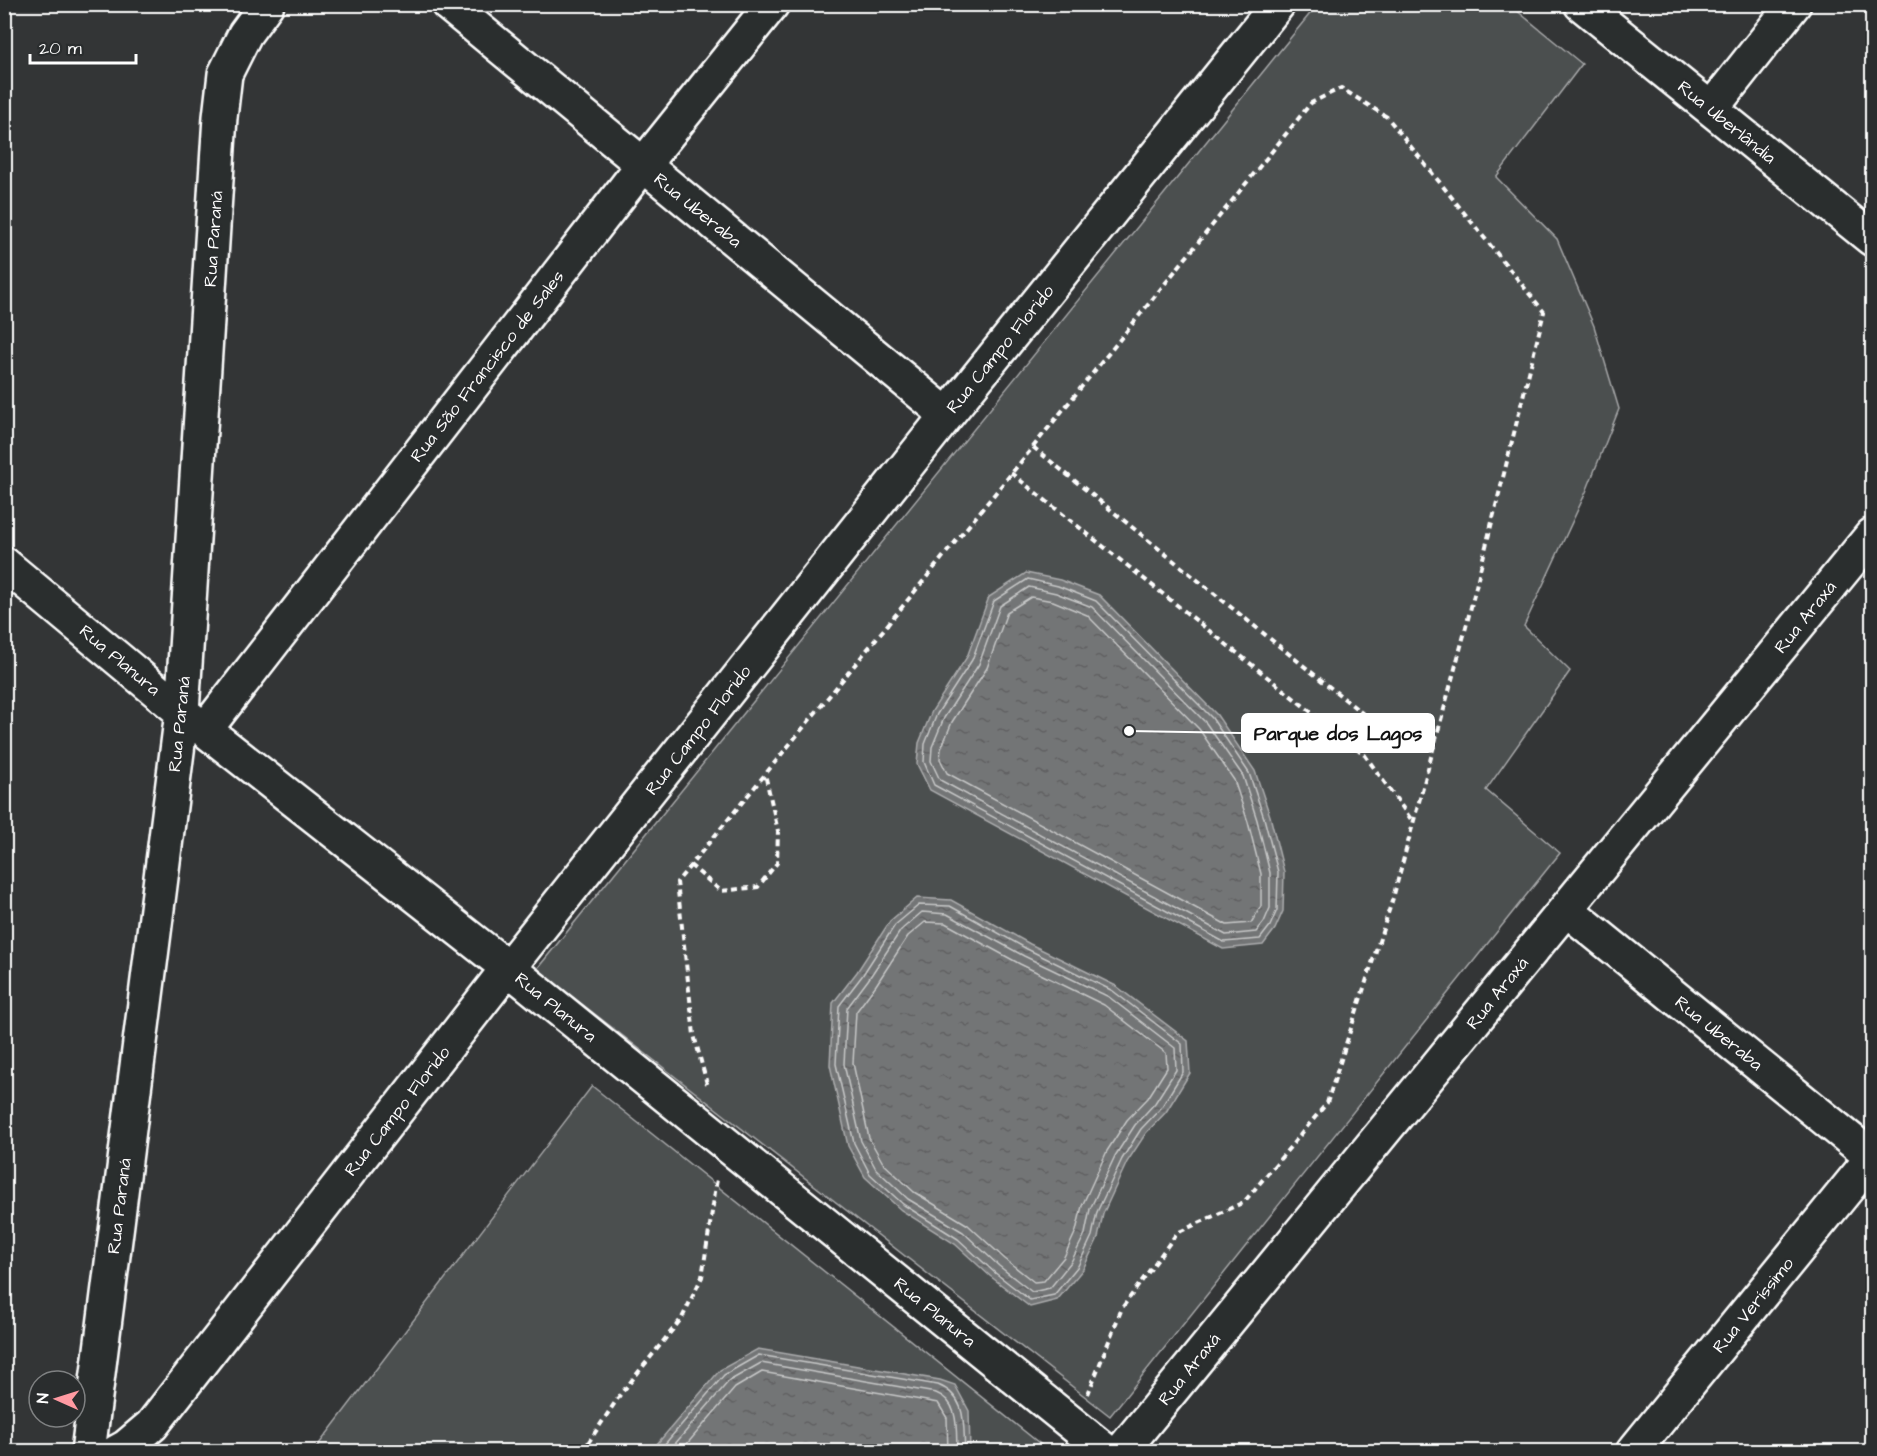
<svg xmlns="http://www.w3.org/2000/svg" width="1877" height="1456" font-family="'Architects Daughter',sans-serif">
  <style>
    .green { fill: #4c4f50; stroke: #a6a7a8; stroke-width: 1.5 }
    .water { fill: url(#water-ripples); stroke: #abacad; stroke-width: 1.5 }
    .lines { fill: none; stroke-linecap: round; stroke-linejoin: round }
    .shore { stroke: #c7c8c8; stroke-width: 1.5 }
    .minor-casing { stroke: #fff; stroke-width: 38 }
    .path { stroke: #fff; stroke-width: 4; stroke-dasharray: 6 4.5; stroke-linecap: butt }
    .minor { stroke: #2a2d2e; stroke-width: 33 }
    .labels { text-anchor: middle; stroke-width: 4.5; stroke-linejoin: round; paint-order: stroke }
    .street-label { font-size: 18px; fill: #fff; stroke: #2a2d2e }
    .leader { fill: none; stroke: #fff; stroke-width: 2 }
    .callout-dot { fill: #fff; stroke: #2a2d2e; stroke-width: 2 }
    .callout { fill: #fff; stroke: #fff; stroke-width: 2 }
    .callout-label { font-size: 20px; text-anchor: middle; font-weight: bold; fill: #111 }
  </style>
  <defs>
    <pattern id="water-ripples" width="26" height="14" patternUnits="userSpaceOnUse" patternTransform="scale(1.5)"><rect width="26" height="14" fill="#737576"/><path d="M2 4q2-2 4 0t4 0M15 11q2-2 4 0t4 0" fill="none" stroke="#606061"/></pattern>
  </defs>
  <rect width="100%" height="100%" fill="#333536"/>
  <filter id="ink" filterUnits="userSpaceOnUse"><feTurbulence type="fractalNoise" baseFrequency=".0167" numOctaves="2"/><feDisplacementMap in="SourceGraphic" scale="12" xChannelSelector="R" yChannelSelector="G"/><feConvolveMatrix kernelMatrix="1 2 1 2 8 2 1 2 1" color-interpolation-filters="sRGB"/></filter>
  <g filter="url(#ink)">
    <path class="green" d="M 1317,5 L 1510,5 L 1582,64 L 1496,177 L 1557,239 L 1594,326 L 1619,409 L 1586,492 L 1524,626 L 1570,671 L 1486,790 L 1560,853 L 1110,1416 L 537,969 Z
      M 592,1086 L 1049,1451 L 313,1452 Z"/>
    <path class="water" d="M 1026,573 L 1060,580 L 1099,595 L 1217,715 L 1255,771 L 1270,816 L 1284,872 L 1283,911 L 1275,929 L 1263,945 L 1223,949 L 930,790 L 917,764 L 919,743 L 932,711 L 967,657 L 989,597 Z
      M 917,898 L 951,900 L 1030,944 L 1116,986 L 1188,1041 L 1190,1073 L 1166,1112 L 1146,1133 L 1127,1162 L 1103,1214 L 1098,1238 L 1083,1269 L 1057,1300 L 1030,1307 L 990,1276 L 955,1244 L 901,1210 L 865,1177 L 848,1146 L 830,1065 L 833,1003 L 857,972 L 890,921 Z
      M 758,1349 L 940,1380 L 955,1385 L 969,1411 L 970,1451 L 651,1451 L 720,1370 Z"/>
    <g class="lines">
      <path class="shore" d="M 1028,579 L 1058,586 L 1096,601 L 1212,718 L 1249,773 L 1264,818 L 1278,872 L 1277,910 L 1270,926 L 1260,939 L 1224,942 L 934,785 L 924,762 L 925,744 L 937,714 L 972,660 L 994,601 Z
        M 1029,587 L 1056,593 L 1092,607 L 1206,723 L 1243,776 L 1257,820 L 1270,873 L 1270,908 L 1264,922 L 1256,932 L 1226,935 L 940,780 L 931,761 L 932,747 L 944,718 L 979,664 L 1000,606 Z
        M 1031,597 L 1053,601 L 1087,615 L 1199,729 L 1234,780 L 1248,822 L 1261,874 L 1261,906 L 1251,923 L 1227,925 L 947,773 L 940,759 L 941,749 L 952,722 L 987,668 L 1007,612 Z
        M 919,905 L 950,906 L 1027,949 L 1113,991 L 1182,1044 L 1183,1072 L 1161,1108 L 1141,1129 L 1122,1159 L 1097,1212 L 1092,1236 L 1078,1266 L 1054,1295 L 1030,1300 L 994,1272 L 958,1239 L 904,1205 L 870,1174 L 854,1143 L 836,1064 L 839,1006 L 862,976 L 895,925 Z
        M 922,912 L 947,914 L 1024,956 L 1109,997 L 1175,1048 L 1176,1070 L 1155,1103 L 1135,1125 L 1115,1156 L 1090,1209 L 1085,1234 L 1071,1262 L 1050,1288 L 1032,1292 L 999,1266 L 963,1232 L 908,1199 L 876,1169 L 861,1141 L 844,1064 L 847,1008 L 868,980 L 901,930 Z
        M 925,922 L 945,923 L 1020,964 L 1104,1005 L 1166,1053 L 1167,1068 L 1148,1098 L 1127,1120 L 1107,1151 L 1082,1206 L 1076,1231 L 1064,1257 L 1044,1281 L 1034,1282 L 1005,1259 L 968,1225 L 914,1192 L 883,1163 L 869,1138 L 853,1063 L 856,1012 L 876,985 L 908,936 Z
        M 658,1452 L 724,1375 L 759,1355 L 938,1385 C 968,1397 963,1425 965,1452
        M 668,1452 L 729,1381 L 761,1363 L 936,1393 C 960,1402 956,1430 957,1452
        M 680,1452 L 735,1388 L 762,1372 L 938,1403 L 947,1418 L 948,1452"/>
      <g class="minor-casing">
        <path id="minor" d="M 448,4 L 947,415
          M 1581,4 L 1872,239
          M 1711,109 L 1794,4
          M 4,564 L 182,712 L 508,968 L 1107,1452
          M 205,730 L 643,165 L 772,4
          M 1566,909 L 1872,1157
          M 88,1452 L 182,712 L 220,117 L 225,74 L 245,34 L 267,4
          M 117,1452 L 126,1447 L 152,1425 L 508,968 L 947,415 L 1278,4
          M 1121,1452 L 1872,535
          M 1633,1452 L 1872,1158"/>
      </g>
      <path class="path" d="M 1033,447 L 1378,726 L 1436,740
        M 1011,473 L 1364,754 L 1413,822
        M 690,865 L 721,891 L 758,887 L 777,863 L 778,831 L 765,774
        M 707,1084 L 694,1035 L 677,882 L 1033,447 L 1311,103 L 1341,88 L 1387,117 L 1544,312 L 1464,635 L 1393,898 L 1327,1103 L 1244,1202 L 1177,1233 L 1122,1308 L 1088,1394
        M 582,1452 L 620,1395 L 682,1318 L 702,1277 L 717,1179"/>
      <use href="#minor" class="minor"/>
    </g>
  </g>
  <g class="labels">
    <g class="street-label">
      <text transform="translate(1727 122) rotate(39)" y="6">Rua Uberlândia</text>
      <text transform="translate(698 210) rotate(39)" y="6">Rua Uberaba</text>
      <text transform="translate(213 239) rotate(-86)" y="6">Rua Paraná</text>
      <text transform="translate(1000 349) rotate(-51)" y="6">Rua Campo Florido</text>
      <text transform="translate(487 366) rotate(-52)" y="6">Rua São Francisco de Sales</text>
      <text transform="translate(1805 617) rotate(-51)" y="6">Rua Araxá</text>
      <text transform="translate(120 660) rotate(40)" y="6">Rua Planura</text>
      <text transform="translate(179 724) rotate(-84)" y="6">Rua Paraná</text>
      <text transform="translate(698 730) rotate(-52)" y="6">Rua Campo Florido</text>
      <text transform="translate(1497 993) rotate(-51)" y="6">Rua Araxá</text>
      <text transform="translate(556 1007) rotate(39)" y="6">Rua Planura</text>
      <text transform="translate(1719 1033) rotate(39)" y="6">Rua Uberaba</text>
      <text transform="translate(397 1111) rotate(-52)" y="6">Rua Campo Florido</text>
      <text transform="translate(119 1206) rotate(-83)" y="6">Rua Paraná</text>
      <text transform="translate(1753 1305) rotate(-51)" y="6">Rua Veríssimo</text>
      <text transform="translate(935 1312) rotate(39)" y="6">Rua Planura</text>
      <text transform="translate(1189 1369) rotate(-51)" y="6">Rua Araxá</text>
    </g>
  </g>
  <path class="leader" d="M1129 731L1242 733"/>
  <circle class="callout-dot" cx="1129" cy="731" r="6"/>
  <rect class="callout" x="1242" y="714" width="192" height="38" rx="6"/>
  <g class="callout-label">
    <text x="1338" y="740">Parque dos Lagos</text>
  </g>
  <rect width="1877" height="1456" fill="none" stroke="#2a2d2e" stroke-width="24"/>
  <rect x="12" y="12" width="1853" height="1432" fill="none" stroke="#fff" stroke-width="2" filter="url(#ink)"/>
  <g transform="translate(57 1399) rotate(273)"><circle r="28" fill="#2a2d2e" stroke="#7f8182" stroke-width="1.5"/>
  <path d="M0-4.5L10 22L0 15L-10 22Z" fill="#ff9aa2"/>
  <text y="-9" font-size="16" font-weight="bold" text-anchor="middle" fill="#ffffff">N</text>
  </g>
  <path d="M30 54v9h106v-9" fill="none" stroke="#ffffff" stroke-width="3"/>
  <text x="39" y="54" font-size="18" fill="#ffffff" stroke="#2a2d2e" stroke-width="4.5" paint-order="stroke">20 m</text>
</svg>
